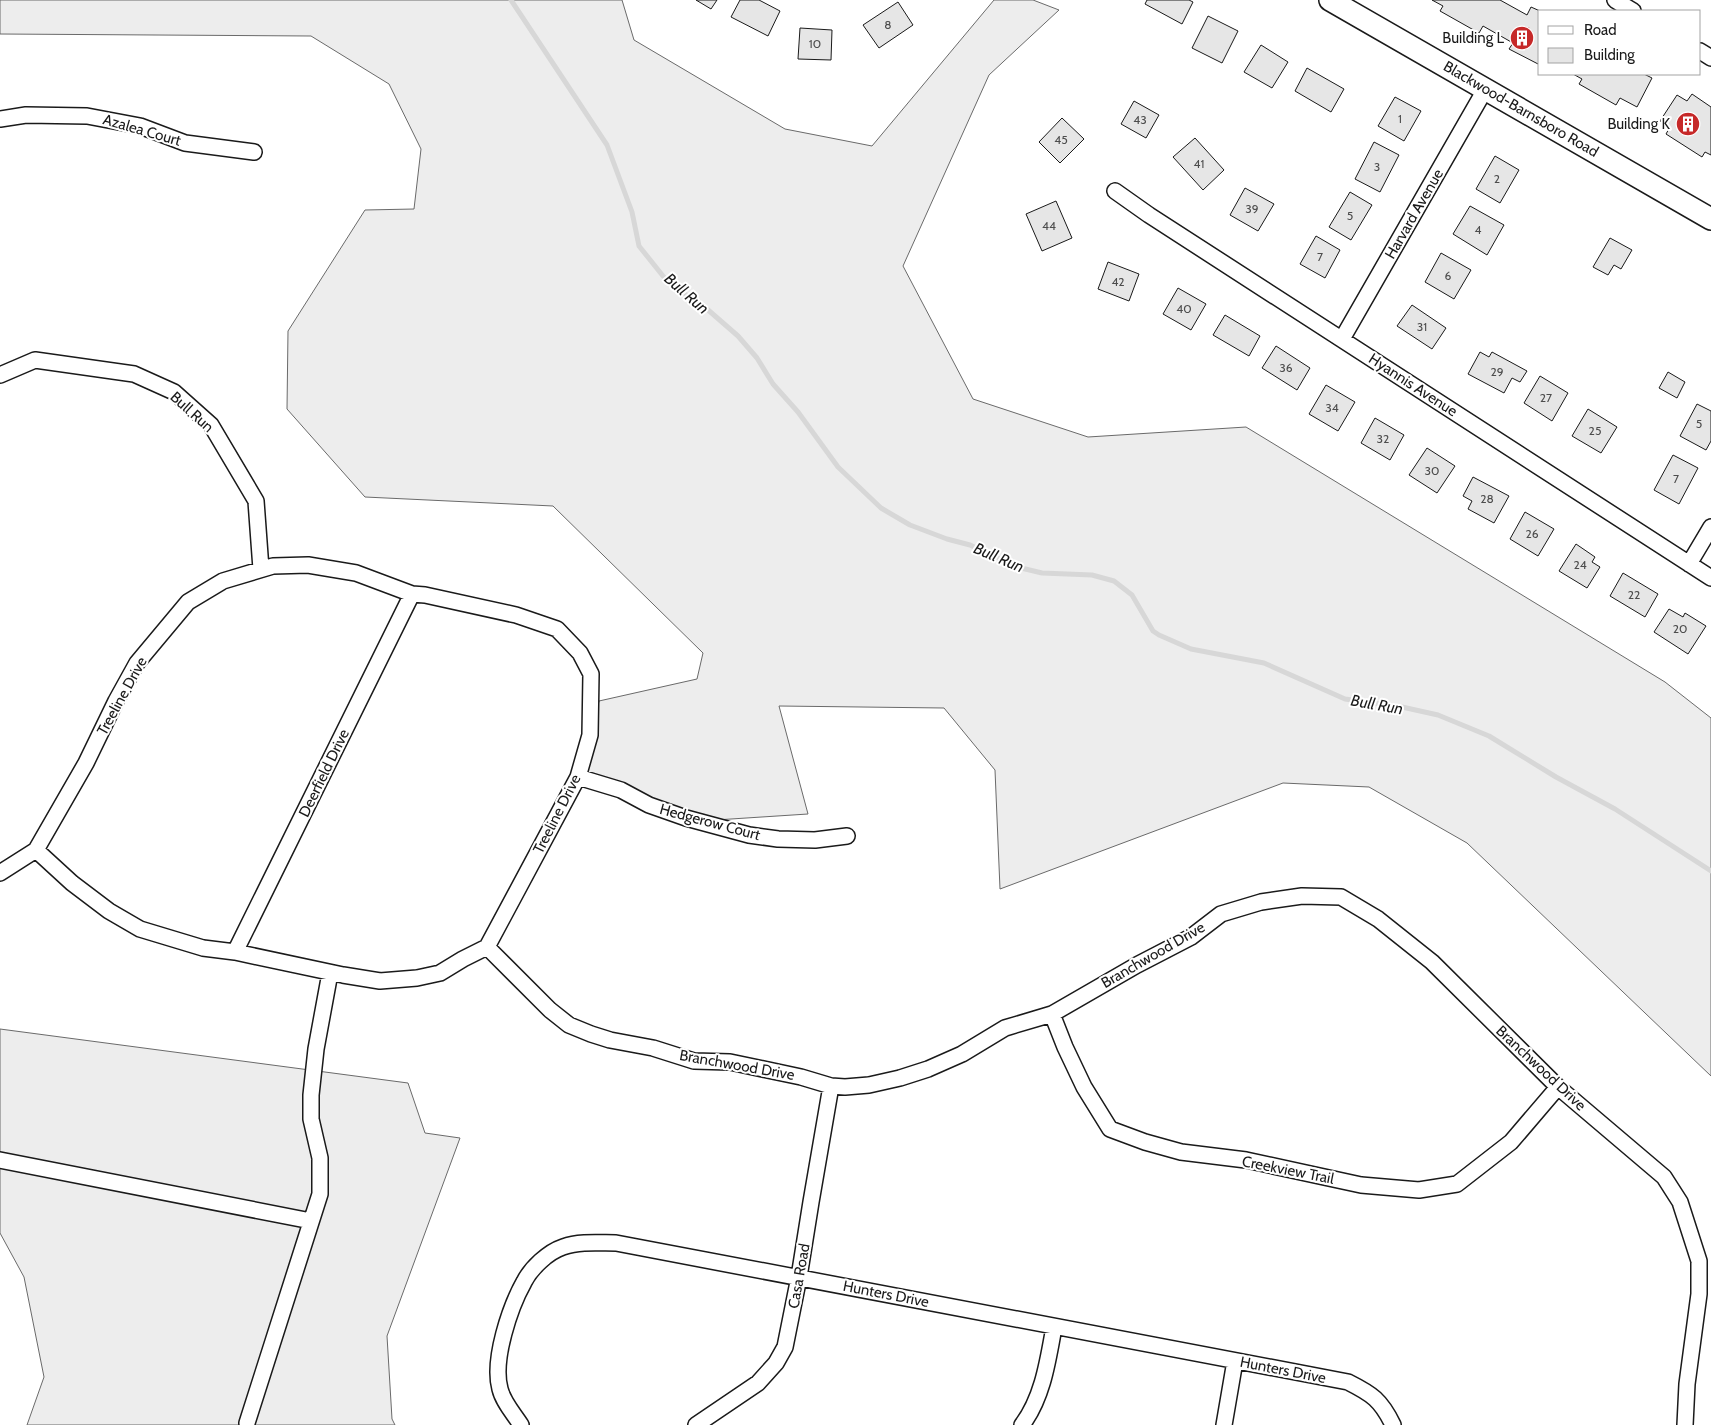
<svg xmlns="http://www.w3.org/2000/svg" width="1711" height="1425" font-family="Cabin,sans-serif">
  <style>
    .built { fill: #ededed; stroke: #6a6a6a }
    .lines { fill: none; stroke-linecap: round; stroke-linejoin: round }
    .stream { stroke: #d7d7d7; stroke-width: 5 }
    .building { fill: #e6e6e6; stroke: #1a1a1a }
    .minor-casing { stroke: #1a1a1a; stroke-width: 18 }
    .secondary-casing { stroke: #1a1a1a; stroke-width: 24 }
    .minor { stroke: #fff; stroke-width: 15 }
    .secondary { stroke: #fff; stroke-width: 21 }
    .labels { text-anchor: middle; stroke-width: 4; stroke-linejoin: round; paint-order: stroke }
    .number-label { font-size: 12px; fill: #4d4d4d }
    .poi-label { font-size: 15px; fill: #1a1a1a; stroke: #fff; text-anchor: end }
    .street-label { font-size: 15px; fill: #1a1a1a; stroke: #fff }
    .water-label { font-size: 16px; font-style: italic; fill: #1a1a1a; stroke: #fff }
  </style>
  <rect width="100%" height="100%" fill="#fff"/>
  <path class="built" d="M 0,0 L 622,0 L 634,40 L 785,129 L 872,146 L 994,0 L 1033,0 L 1059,10 L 989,75 L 903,266 L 973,399 L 1088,437 L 1246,427 L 1665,682 L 1711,718 L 1711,1076 L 1467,843 L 1369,787 L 1283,783 L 1000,889 L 995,770 L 944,708 L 779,706 L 808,814 L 685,822 L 584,776 L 599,701 L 697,679 L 703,653 L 553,506 L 365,497 L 287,409 L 288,331 L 365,210 L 414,209 L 421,149 L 389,84 L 311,36 L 0,34 Z
    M 0,1029 L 408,1083 L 425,1133 L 460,1138 L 387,1336 L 392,1419 L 395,1425 L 27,1425 L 44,1377 L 24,1277 L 0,1233 Z"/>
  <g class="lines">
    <path class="stream" d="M 511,0 L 607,145 L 632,212 L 639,246 L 663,276 L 675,287 L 707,309 L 738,336 L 757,358 L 773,384 L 798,412 L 838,467 L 881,508 L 910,525 L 947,539 L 970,545 L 1017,567 L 1042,573 L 1092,575 L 1114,581 L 1132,595 L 1153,631 L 1159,635 L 1191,649 L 1264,663 L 1345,699 L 1402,707 L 1438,715 L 1489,736 L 1556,777 L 1615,809 L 1711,871"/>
  </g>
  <path class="building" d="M 696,0 L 717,0 L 711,9 Z
    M 740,0 L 759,0 L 780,11 L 768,36 L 731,17 Z
    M 1147,0 L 1189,0 L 1193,2 L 1182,24 L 1145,4 Z
    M 1432,0 L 1500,0 L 1527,15 L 1531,7 L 1540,11 L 1540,65 L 1509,49 L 1513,43 L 1483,26 L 1479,33 L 1440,11 L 1443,6 Z
    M 898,2 L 913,25 L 879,48 L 863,25 Z
    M 1208,16 L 1238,31 L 1222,63 L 1192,48 Z
    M 800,28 L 832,30 L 831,60 L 798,59 Z
    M 1261,45 L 1288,62 L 1272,88 L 1244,72 Z
    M 1307,68 L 1344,89 L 1331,112 L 1295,91 Z
    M 1573,74 L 1644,74 L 1652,78 L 1637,107 L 1620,98 L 1616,105 L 1579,84 L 1582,79 Z
    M 1692,94 L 1711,107 L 1711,155 L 1705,152 L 1702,157 L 1666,134 L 1670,127 L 1660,121 L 1677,95 L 1687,101 Z
    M 1395,97 L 1421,111 L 1404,141 L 1378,126 Z
    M 1134,101 L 1159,115 L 1146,138 L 1121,124 Z
    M 1062,118 L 1084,139 L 1060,163 L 1039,142 Z
    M 1195,138 L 1224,170 L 1203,190 L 1173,157 Z
    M 1374,142 L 1399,155 L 1380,192 L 1355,179 Z
    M 1495,156 L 1519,170 L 1500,203 L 1476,189 Z
    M 1245,188 L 1274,204 L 1258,231 L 1230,215 Z
    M 1350,192 L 1372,205 L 1351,240 L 1329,227 Z
    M 1056,201 L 1072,238 L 1042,251 L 1026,214 Z
    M 1470,206 L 1504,225 L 1487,255 L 1453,234 Z
    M 1316,236 L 1340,250 L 1325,278 L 1300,264 Z
    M 1610,238 L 1632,250 L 1621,269 L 1614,265 L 1608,275 L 1593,267 Z
    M 1441,253 L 1471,270 L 1454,299 L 1425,282 Z
    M 1108,262 L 1139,274 L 1129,301 L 1098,289 Z
    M 1178,288 L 1206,304 L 1191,330 L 1163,314 Z
    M 1412,305 L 1446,328 L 1432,349 L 1397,326 Z
    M 1225,315 L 1260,336 L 1249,356 L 1213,335 Z
    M 1276,346 L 1310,368 L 1297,390 L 1262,368 Z
    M 1480,352 L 1489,357 L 1492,352 L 1527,371 L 1520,382 L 1512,378 L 1504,393 L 1468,374 Z
    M 1668,372 L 1685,382 L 1677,398 L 1659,388 Z
    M 1540,376 L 1568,393 L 1552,421 L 1524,403 Z
    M 1326,385 L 1355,402 L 1338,431 L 1309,414 Z
    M 1697,404 L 1711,411 L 1711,441 L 1706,450 L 1680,436 Z
    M 1588,409 L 1617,427 L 1601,453 L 1572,436 Z
    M 1375,418 L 1404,435 L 1390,460 L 1361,443 Z
    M 1427,448 L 1455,466 L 1437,493 L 1409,475 Z
    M 1673,455 L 1698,468 L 1679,504 L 1654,490 Z
    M 1473,477 L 1509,496 L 1494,523 L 1468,509 L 1472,501 L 1463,496 Z
    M 1525,512 L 1554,529 L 1538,556 L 1510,539 Z
    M 1576,544 L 1595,557 L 1592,562 L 1600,567 L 1587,588 L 1559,571 Z
    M 1623,573 L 1658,594 L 1645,617 L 1610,596 Z
    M 1669,609 L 1683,617 L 1685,613 L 1706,626 L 1688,654 L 1654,632 Z"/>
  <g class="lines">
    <g class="minor-casing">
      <path id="minor" d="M 1615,0 L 1633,11
        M 1700,51 L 1711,58
        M 0,119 L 26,115 L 87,116 L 140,126 L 185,143 L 254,152
        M 1115,191 L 1149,215 L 1711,578
        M 1342,339 L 1486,88
        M 0,375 L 35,360 L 134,374 L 174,392 L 211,425 L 256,501 L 261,569
        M 1689,564 L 1711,527
        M 578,777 L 621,790 L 649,805 L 686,818 L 749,835 L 778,839 L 815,840 L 847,836
        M 0,873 L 36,850 L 86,763 L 116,701 L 137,663 L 188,602 L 223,581 L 273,566 L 308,565 L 356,573 L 412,594 L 425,595 L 516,615 L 557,629 L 580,653 L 591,674 L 590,735 L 578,777 L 487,947 L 463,959 L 440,973 L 417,978 L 380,981 L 343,975 L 235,952 L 203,948 L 140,929 L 109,911 L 72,883 L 36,850
        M 487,947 L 550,1010 L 569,1025 L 591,1034 L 610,1040 L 653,1048 L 694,1061 L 730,1062 L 801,1077 L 831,1086 L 845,1087 L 869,1085 L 900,1078 L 928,1069 L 962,1054 L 1005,1028 L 1052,1014 L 1137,965 L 1191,937 L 1221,914 L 1261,902 L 1302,896 L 1341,897 L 1378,919 L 1432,962 L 1558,1087 L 1664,1177 L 1680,1202 L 1699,1261 L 1699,1294 L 1687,1384 L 1685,1425
        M 235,952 L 412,594
        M 1052,1014 L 1065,1047 L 1084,1087 L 1110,1129 L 1145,1142 L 1181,1152 L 1246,1160 L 1361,1185 L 1419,1190 L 1457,1184 L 1511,1142 L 1558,1087
        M 0,1160 L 311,1221
        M 247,1423 L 320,1194 L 320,1158 L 311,1119 L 311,1095 L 316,1049 L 330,973
        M 521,1425 C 514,1414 503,1402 500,1389 C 492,1360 510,1307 524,1282 C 531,1268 548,1252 563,1247 C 580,1241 599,1243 616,1243 L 1348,1382 C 1372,1394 1381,1400 1393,1425
        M 696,1425 L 758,1383 L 776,1363 L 785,1347 L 799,1277 L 811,1202 L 831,1086
        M 1022,1425 C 1043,1397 1048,1360 1054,1327
        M 1224,1425 L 1235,1361"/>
    </g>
    <g class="secondary-casing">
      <path id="secondary" d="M 1330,0 L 1711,219"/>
    </g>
    <use href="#minor" class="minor"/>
    <use href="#secondary" class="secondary"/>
  </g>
  <defs>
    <g id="building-disc" transform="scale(1.25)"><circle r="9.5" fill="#c62828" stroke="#fff"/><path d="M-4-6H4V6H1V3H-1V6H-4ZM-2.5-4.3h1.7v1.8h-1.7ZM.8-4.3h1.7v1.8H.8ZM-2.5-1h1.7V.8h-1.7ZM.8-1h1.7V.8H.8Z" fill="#fff"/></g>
  </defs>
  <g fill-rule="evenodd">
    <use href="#building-disc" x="1522" y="38"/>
    <use href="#building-disc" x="1688" y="124"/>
  </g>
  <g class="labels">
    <g class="number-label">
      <text x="888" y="29">8</text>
      <text x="815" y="48">10</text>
      <text x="1400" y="123">1</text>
      <text x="1140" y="124">43</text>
      <text x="1061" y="144">45</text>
      <text x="1199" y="168">41</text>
      <text x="1377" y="171">3</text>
      <text x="1497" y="183">2</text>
      <text x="1252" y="213">39</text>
      <text x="1350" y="220">5</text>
      <text x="1049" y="230">44</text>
      <text x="1478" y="234">4</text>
      <text x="1320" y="261">7</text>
      <text x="1448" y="280">6</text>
      <text x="1118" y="286">42</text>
      <text x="1184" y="313">40</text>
      <text x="1422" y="331">31</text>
      <text x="1286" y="372">36</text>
      <text x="1497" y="376">29</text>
      <text x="1546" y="402">27</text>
      <text x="1332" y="412">34</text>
      <text x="1699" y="428">5</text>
      <text x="1595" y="435">25</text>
      <text x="1383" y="443">32</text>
      <text x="1432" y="475">30</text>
      <text x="1676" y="483">7</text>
      <text x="1487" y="503">28</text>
      <text x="1532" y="538">26</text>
      <text x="1580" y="569">24</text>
      <text x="1634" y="599">22</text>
      <text x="1680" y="633">20</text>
    </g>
    <g class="poi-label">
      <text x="1504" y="43">Building L</text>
      <text x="1670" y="129">Building K</text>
    </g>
    <g class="street-label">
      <text transform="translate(1521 109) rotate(30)" y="5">Blackwood-Barnsboro Road</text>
      <text transform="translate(142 130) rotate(16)" y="5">Azalea Court</text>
      <text transform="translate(1414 214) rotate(-60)" y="5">Harvard Avenue</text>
      <text transform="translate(1413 385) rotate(33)" y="5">Hyannis Avenue</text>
      <text transform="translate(192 412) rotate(42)" y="5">Bull Run</text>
      <text transform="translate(122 696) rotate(-61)" y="5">Treeline Drive</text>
      <text transform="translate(324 773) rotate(-64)" y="5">Deerfield Drive</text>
      <text transform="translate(557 814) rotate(-63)" y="5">Treeline Drive</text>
      <text transform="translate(710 822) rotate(15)" y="5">Hedgerow Court</text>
      <text transform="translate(1153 955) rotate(-30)" y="5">Branchwood Drive</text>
      <text transform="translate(737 1065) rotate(10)" y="5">Branchwood Drive</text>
      <text transform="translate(1541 1068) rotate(43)" y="5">Branchwood Drive</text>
      <text transform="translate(1288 1170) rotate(11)" y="5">Creekview Trail</text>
      <text transform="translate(799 1276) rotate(-80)" y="5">Casa Road</text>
      <text transform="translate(886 1294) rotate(11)" y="5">Hunters Drive</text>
      <text transform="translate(1283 1370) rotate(11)" y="5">Hunters Drive</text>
    </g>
    <g class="water-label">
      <text transform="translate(687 293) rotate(41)" y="6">Bull Run</text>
      <text transform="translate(999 557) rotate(23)" y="6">Bull Run</text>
      <text transform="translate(1377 704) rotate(10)" y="6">Bull Run</text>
    </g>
  </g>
  <rect x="1538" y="10" width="162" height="65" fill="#ffffff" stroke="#a3a3a3"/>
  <rect x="1548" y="26" width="25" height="8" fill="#ffffff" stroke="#a3a3a3"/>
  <text x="1584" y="35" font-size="15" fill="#1a1a1a">Road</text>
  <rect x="1548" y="48" width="25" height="15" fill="#e6e6e6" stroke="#a3a3a3"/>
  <text x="1584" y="60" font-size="15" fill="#1a1a1a">Building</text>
</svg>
